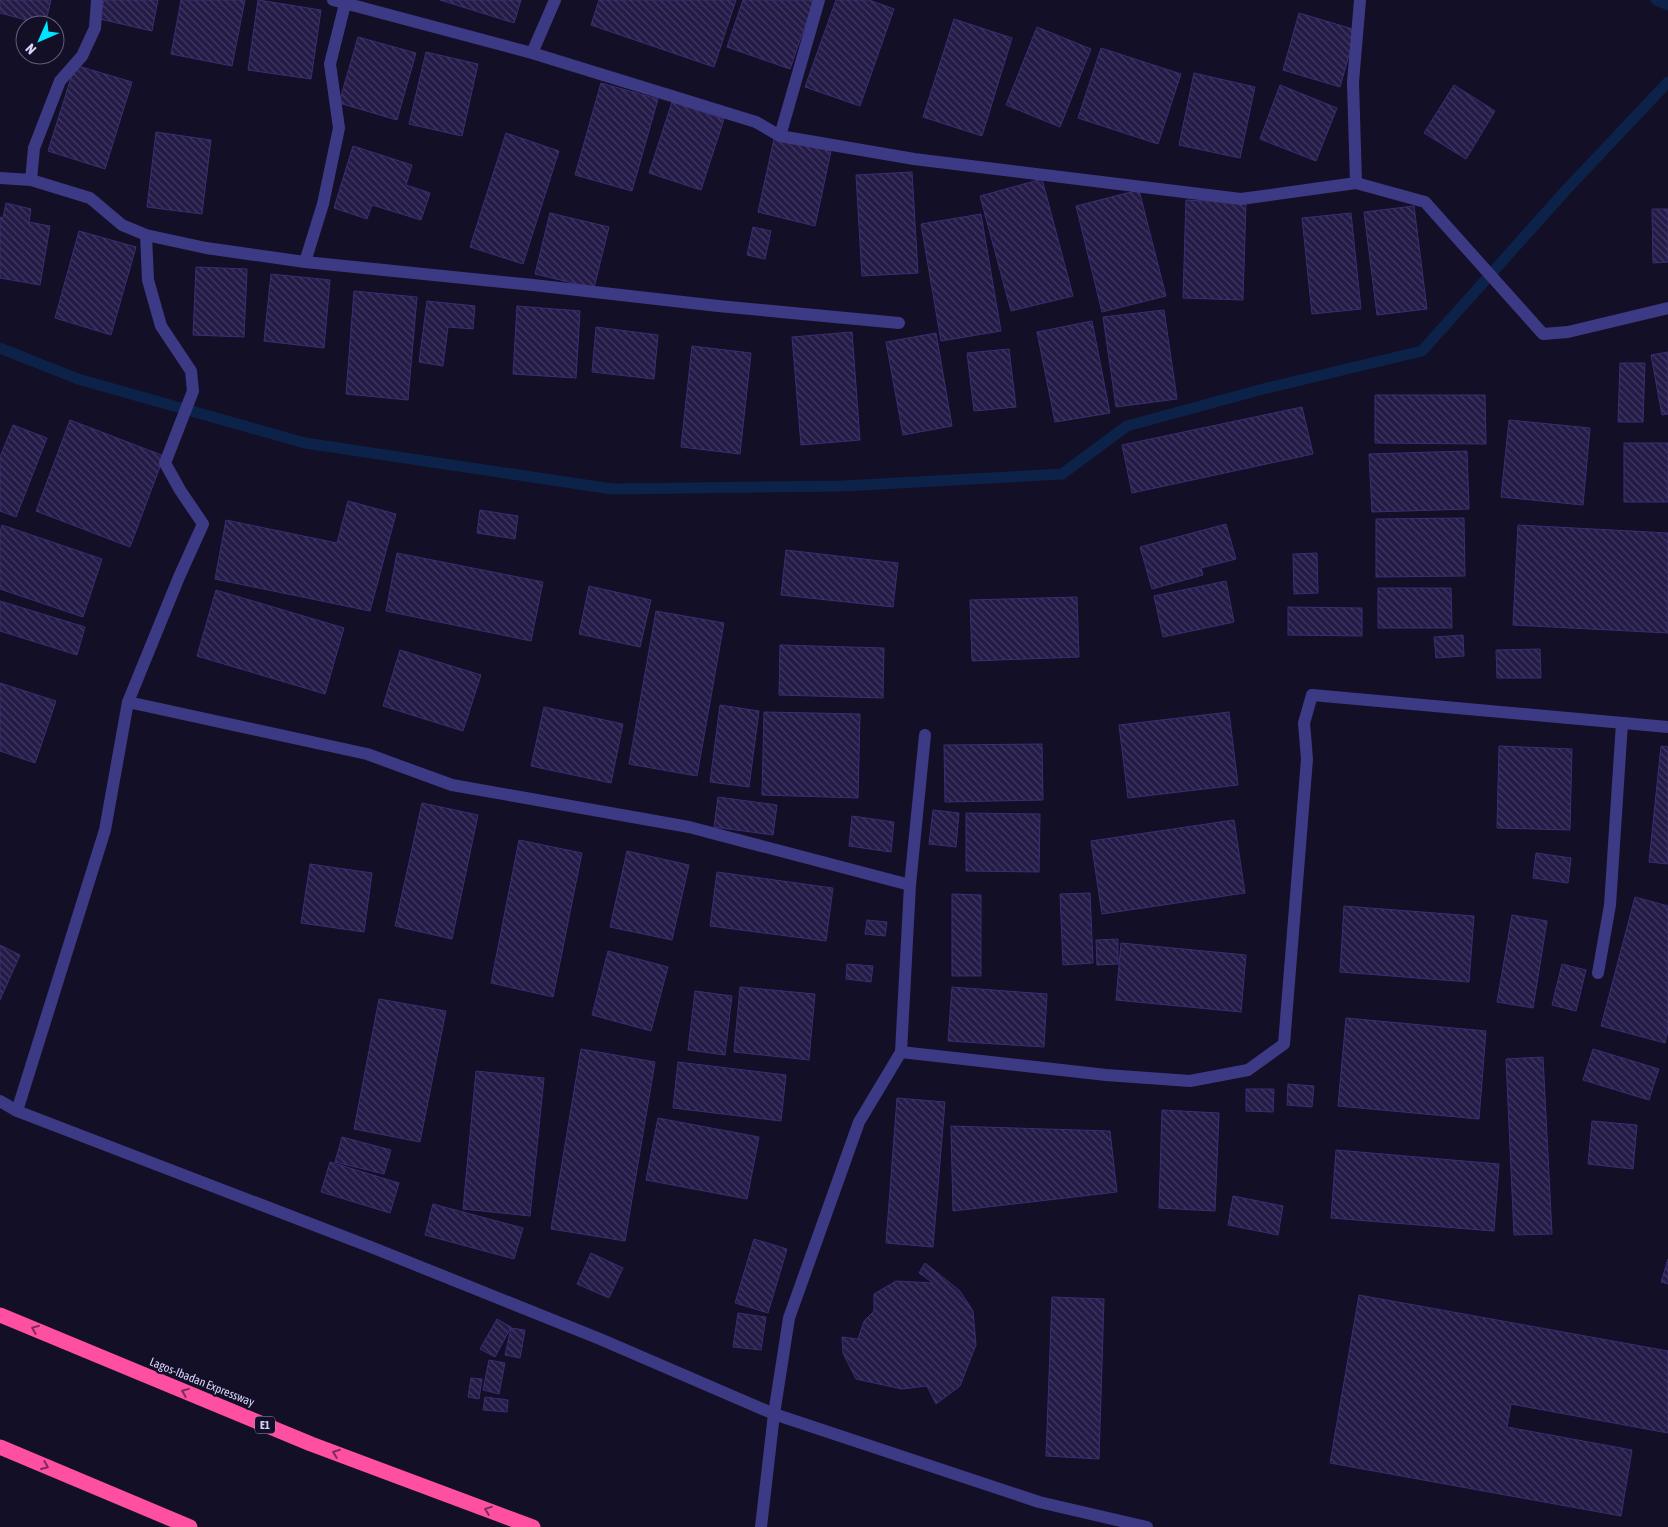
<svg xmlns="http://www.w3.org/2000/svg" width="1668" height="1527" font-family="'Asap Condensed',sans-serif">
  <style>
    .lines { fill: none; stroke-linecap: round; stroke-linejoin: round }
    .stream { stroke: #0c2248; stroke-width: 11 }
    .building { fill: url(#building-back-hatch); stroke: #3b2d73 }
    .street { stroke: #3d3a85; stroke-width: 12 }
    .highway { stroke: #ff4fa3; stroke-width: 15 }
    .oneway { stroke: #7d2c5e }
    .labels { text-anchor: middle; stroke-width: 4.5; stroke-linejoin: round; paint-order: stroke }
    .shield { fill: #130f26; stroke: #9e99be; stroke-width: 1 }
    .shield-label { font-size: 11px; font-weight: bold; fill: #d9d4ff }
    .street-label { font-size: 12px; fill: #d9d4ff; stroke: #130f26 }
  </style>
  <defs>
    <pattern id="building-back-hatch" width="6" height="6" patternUnits="userSpaceOnUse" patternTransform="scale(1.25)"><rect width="6" height="6" fill="#241b47"/><path d="M-1 5l2 2M0 0l6 6M5-1l2 2" fill="none" stroke="#433b63"/></pattern>
  </defs>
  <rect width="100%" height="100%" fill="#130f26"/>
  <g class="lines">
    <path class="stream" d="M 1656,0 L 1668,5
      M 0,348 L 78,379 L 305,443 L 612,489 L 843,486 L 1062,474 L 1127,426 L 1263,389 L 1422,351 L 1567,189 L 1668,82"/>
  </g>
  <path class="building" d="M 0,0 L 51,0 L 45,25 L 0,13 Z
    M 104,0 L 158,0 L 152,31 L 100,19 Z
    M 181,0 L 245,0 L 232,66 L 171,54 Z
    M 258,0 L 321,10 L 311,79 L 248,70 Z
    M 440,0 L 521,0 L 514,23 Z
    M 599,0 L 736,0 L 714,67 L 591,25 Z
    M 743,0 L 814,0 L 790,69 L 727,47 Z
    M 836,0 L 869,0 L 894,9 L 860,106 L 805,87 Z
    M 1299,13 L 1356,30 L 1340,87 L 1283,70 Z
    M 954,19 L 1012,38 L 982,136 L 923,117 Z
    M 1037,27 L 1091,49 L 1060,127 L 1006,105 Z
    M 358,37 L 416,53 L 397,120 L 339,103 Z
    M 1101,48 L 1181,74 L 1158,144 L 1078,118 Z
    M 426,52 L 478,64 L 462,136 L 409,124 Z
    M 75,65 L 132,82 L 105,169 L 48,151 Z
    M 1194,73 L 1255,87 L 1240,158 L 1179,145 Z
    M 601,83 L 658,99 L 632,191 L 575,175 Z
    M 1280,85 L 1337,108 L 1316,161 L 1260,139 Z
    M 1454,85 L 1495,111 L 1466,159 L 1424,133 Z
    M 672,102 L 724,119 L 701,190 L 649,173 Z
    M 156,132 L 211,140 L 202,214 L 147,207 Z
    M 506,133 L 559,151 L 523,264 L 470,247 Z
    M 774,139 L 831,151 L 815,226 L 758,212 Z
    M 353,146 L 412,165 L 406,185 L 430,193 L 421,220 L 372,205 L 367,219 L 334,208 Z
    M 912,172 L 918,273 L 862,276 L 856,175 Z
    M 1042,179 L 1073,296 L 1011,311 L 980,196 Z
    M 1139,190 L 1166,296 L 1102,312 L 1076,206 Z
    M 1186,200 L 1246,203 L 1243,300 L 1183,298 Z
    M 6,203 L 31,209 L 29,222 L 50,226 L 40,285 L 0,278 L 0,217 L 3,218 Z
    M 1414,206 L 1427,309 L 1377,315 L 1364,212 Z
    M 1652,209 L 1668,209 L 1668,262 L 1653,263 Z
    M 550,213 L 609,227 L 594,288 L 535,274 Z
    M 1351,213 L 1361,309 L 1312,314 L 1302,218 Z
    M 981,214 L 1001,331 L 941,341 L 921,224 Z
    M 753,227 L 771,231 L 765,259 L 747,255 Z
    M 79,231 L 136,247 L 111,335 L 55,318 Z
    M 196,267 L 247,269 L 244,337 L 193,335 Z
    M 271,274 L 330,280 L 324,348 L 264,341 Z
    M 354,291 L 417,297 L 408,400 L 346,394 Z
    M 427,301 L 475,306 L 473,329 L 448,327 L 443,366 L 419,362 Z
    M 517,306 L 580,311 L 576,378 L 513,374 Z
    M 1164,310 L 1177,399 L 1116,407 L 1103,317 Z
    M 1092,321 L 1110,413 L 1055,422 L 1037,332 Z
    M 596,327 L 658,335 L 654,379 L 592,372 Z
    M 852,332 L 860,440 L 801,445 L 792,337 Z
    M 936,333 L 952,426 L 903,435 L 886,342 Z
    M 692,346 L 751,353 L 740,454 L 681,447 Z
    M 1009,349 L 1016,407 L 974,411 L 967,353 Z
    M 1668,352 L 1668,414 L 1662,415 L 1651,355 Z
    M 1620,363 L 1645,363 L 1643,422 L 1618,422 Z
    M 1375,395 L 1485,395 L 1486,444 L 1375,443 Z
    M 1302,407 L 1313,454 L 1132,493 L 1122,445 Z
    M 70,420 L 164,456 L 130,547 L 36,511 Z
    M 1509,420 L 1590,428 L 1583,505 L 1501,497 Z
    M 13,425 L 47,438 L 16,517 L 0,511 L 0,457 Z
    M 1624,443 L 1668,443 L 1668,502 L 1624,502 Z
    M 1467,451 L 1469,509 L 1372,512 L 1369,454 Z
    M 348,501 L 396,514 L 370,611 L 215,579 L 226,520 L 337,543 Z
    M 480,510 L 518,516 L 515,539 L 477,533 Z
    M 1464,518 L 1465,576 L 1376,577 L 1376,519 Z
    M 1226,524 L 1236,559 L 1201,568 L 1203,575 L 1152,589 L 1140,547 Z
    M 2,525 L 102,559 L 83,617 L 0,589 L 0,532 Z
    M 1518,525 L 1668,533 L 1668,633 L 1513,625 Z
    M 786,550 L 898,563 L 893,607 L 781,595 Z
    M 397,553 L 543,582 L 531,641 L 386,611 Z
    M 1317,553 L 1318,593 L 1294,594 L 1293,554 Z
    M 1226,581 L 1234,622 L 1163,637 L 1154,596 Z
    M 589,586 L 651,600 L 640,647 L 579,634 Z
    M 1378,588 L 1451,588 L 1452,628 L 1378,628 Z
    M 216,590 L 344,628 L 325,694 L 197,656 Z
    M 1077,597 L 1079,657 L 972,661 L 970,600 Z
    M 0,601 L 85,627 L 77,655 L 0,631 Z
    M 1288,607 L 1362,608 L 1362,636 L 1288,635 Z
    M 656,611 L 724,623 L 697,776 L 629,764 Z
    M 1463,635 L 1464,656 L 1436,658 L 1434,637 Z
    M 780,645 L 884,648 L 883,698 L 779,695 Z
    M 1540,649 L 1541,678 L 1497,678 L 1496,650 Z
    M 400,650 L 481,675 L 463,731 L 383,706 Z
    M 0,683 L 56,701 L 35,763 L 0,751 Z
    M 720,705 L 759,711 L 749,787 L 710,782 Z
    M 544,707 L 623,724 L 611,783 L 531,766 Z
    M 764,712 L 860,714 L 858,798 L 762,795 Z
    M 1229,712 L 1238,785 L 1128,798 L 1119,725 Z
    M 1042,744 L 1043,800 L 945,802 L 944,745 Z
    M 1499,746 L 1572,749 L 1570,830 L 1497,828 Z
    M 1661,746 L 1668,747 L 1668,864 L 1649,862 Z
    M 718,797 L 777,805 L 773,835 L 714,827 Z
    M 422,803 L 478,815 L 452,939 L 395,926 Z
    M 933,810 L 959,813 L 956,847 L 929,844 Z
    M 966,813 L 1040,814 L 1039,872 L 966,871 Z
    M 852,816 L 894,822 L 891,852 L 849,846 Z
    M 1234,820 L 1245,893 L 1102,914 L 1091,841 Z
    M 519,840 L 582,853 L 553,997 L 491,983 Z
    M 627,851 L 689,865 L 672,940 L 610,927 Z
    M 1536,853 L 1571,858 L 1568,883 L 1533,878 Z
    M 310,864 L 372,873 L 364,932 L 301,923 Z
    M 717,872 L 833,888 L 826,941 L 710,926 Z
    M 1090,893 L 1093,963 L 1063,965 L 1060,894 Z
    M 952,894 L 981,895 L 981,976 L 952,976 Z
    M 1635,897 L 1668,906 L 1668,1030 L 1665,1043 L 1601,1026 Z
    M 1344,906 L 1474,916 L 1469,982 L 1340,972 Z
    M 1512,915 L 1547,921 L 1533,1008 L 1497,1002 Z
    M 867,920 L 887,922 L 885,936 L 865,934 Z
    M 1118,939 L 1118,964 L 1097,965 L 1096,940 Z
    M 1121,943 L 1246,955 L 1241,1012 L 1116,1000 Z
    M 0,945 L 20,955 L 0,1000 Z
    M 608,951 L 668,967 L 651,1031 L 592,1015 Z
    M 847,964 L 873,966 L 871,982 L 846,979 Z
    M 1562,964 L 1586,970 L 1576,1011 L 1552,1005 Z
    M 740,987 L 815,994 L 809,1060 L 734,1052 Z
    M 952,987 L 1047,994 L 1044,1047 L 948,1041 Z
    M 695,991 L 732,996 L 725,1055 L 688,1050 Z
    M 379,999 L 446,1011 L 420,1142 L 354,1129 Z
    M 1346,1018 L 1486,1031 L 1479,1119 L 1338,1106 Z
    M 581,1049 L 655,1062 L 625,1241 L 551,1229 Z
    M 1593,1049 L 1659,1069 L 1649,1100 L 1583,1080 Z
    M 1543,1057 L 1552,1234 L 1514,1235 L 1506,1059 Z
    M 678,1062 L 786,1075 L 781,1121 L 673,1108 Z
    M 476,1071 L 544,1078 L 530,1216 L 463,1209 Z
    M 1288,1084 L 1314,1086 L 1312,1107 L 1287,1105 Z
    M 1246,1089 L 1274,1089 L 1273,1112 L 1246,1111 Z
    M 897,1098 L 945,1102 L 933,1247 L 886,1243 Z
    M 1162,1110 L 1219,1113 L 1215,1211 L 1159,1208 Z
    M 658,1118 L 759,1137 L 747,1199 L 646,1180 Z
    M 1592,1121 L 1637,1125 L 1633,1169 L 1588,1164 Z
    M 951,1126 L 1110,1131 L 1117,1192 L 953,1211 Z
    M 342,1137 L 391,1150 L 384,1174 L 335,1162 Z
    M 1336,1150 L 1499,1164 L 1494,1231 L 1331,1218 Z
    M 330,1162 L 399,1183 L 390,1213 L 321,1192 Z
    M 1233,1196 L 1283,1206 L 1278,1235 L 1228,1225 Z
    M 433,1204 L 523,1228 L 514,1259 L 425,1235 Z
    M 754,1239 L 787,1249 L 768,1313 L 735,1303 Z
    M 591,1253 L 623,1268 L 609,1298 L 577,1284 Z
    M 1668,1259 L 1668,1284 L 1661,1282 Z
    M 925,1263 L 960,1291 L 973,1311 L 976,1345 L 960,1386 L 936,1404 L 927,1386 L 902,1389 L 856,1379 L 843,1353 L 842,1337 L 858,1339 L 864,1321 L 874,1311 L 874,1294 L 896,1281 L 933,1283 L 919,1273 Z
    M 1359,1295 L 1668,1351 L 1668,1433 L 1511,1404 L 1507,1427 L 1632,1450 L 1621,1516 L 1330,1463 Z
    M 1052,1297 L 1104,1299 L 1099,1459 L 1046,1456 Z
    M 738,1313 L 766,1317 L 761,1350 L 733,1347 Z
    M 497,1319 L 511,1327 L 495,1357 L 480,1349 Z
    M 511,1328 L 525,1330 L 520,1358 L 505,1355 Z
    M 489,1360 L 505,1363 L 499,1394 L 483,1390 Z
    M 471,1378 L 482,1379 L 479,1399 L 468,1397 Z
    M 485,1397 L 508,1400 L 507,1412 L 483,1410 Z"/>
  <g class="lines">
    <path class="street" d="M 333,0 L 532,53 L 756,122 L 780,136 L 914,159 L 1241,199 L 1356,183 L 1425,202 L 1543,334 L 1568,332 L 1668,308
      M 532,53 L 555,0
      M 780,136 L 819,0
      M 0,178 L 31,180 L 90,198 L 122,225 L 146,235 L 206,248 L 305,262 L 533,285 L 718,306 L 899,323
      M 31,180 L 34,148 L 60,81 L 82,56 L 95,28 L 97,0
      M 1356,183 L 1353,82 L 1360,0
      M 305,262 L 323,204 L 339,128 L 330,64 L 345,4
      M 128,702 L 367,754 L 452,785 L 689,827 L 910,885
      M 1598,973 L 1610,905 L 1622,723
      M 901,1052 L 1106,1075 L 1190,1081 L 1248,1070 L 1284,1044 L 1307,759 L 1304,723 L 1312,695 L 1668,727
      M 0,1101 L 17,1111 L 371,1247 L 600,1339 L 774,1414 L 1039,1502 L 1147,1527
      M 17,1111 L 105,830 L 128,702 L 179,577 L 203,524 L 180,490 L 165,463 L 193,391 L 191,371 L 161,326 L 148,280 L 146,235
      M 761,1527 L 774,1414 L 789,1318 L 859,1122 L 901,1052 L 910,885 L 925,735"/>
    <path class="highway" d="M 0,1315 L 311,1444 L 533,1527
      M 0,1447 L 190,1527"/>
  </g>
  <defs><path id="oneway-chevron" d="M-2-3.5L2.5 0L-2 3.5" fill="none" stroke-width="1.6" stroke-linecap="round" stroke-linejoin="round" transform="scale(1.25)"/></defs>
  <g class="oneway">
    <use href="#oneway-chevron" transform="translate(35 1329) rotate(-158)"/>
    <use href="#oneway-chevron" transform="translate(185 1392) rotate(-158)"/>
    <use href="#oneway-chevron" transform="translate(336 1453) rotate(-159)"/>
    <use href="#oneway-chevron" transform="translate(45 1466) rotate(23)"/>
    <use href="#oneway-chevron" transform="translate(488 1510) rotate(-159)"/>
  </g>
  <g class="labels">
    <rect class="shield" x="255" y="1416.5" width="20" height="17" rx="4"/>
    <g class="shield-label">
      <text x="265" y="1429">E1</text>
    </g>
    <g class="street-label">
      <text transform="translate(202 1382) rotate(22)" y="4">Lagos-Ibadan Expressway</text>
    </g>
  </g>
  <g transform="translate(40 40) rotate(225)"><circle r="24" fill="#130f26" stroke="#625e7d"/>
  <path d="M0-4L9 19L0 12L-9 19Z" fill="#00e5ff"/>
  <text y="-8" font-size="14" font-weight="bold" text-anchor="middle" fill="#d9d4ff">N</text>
  </g>
</svg>
